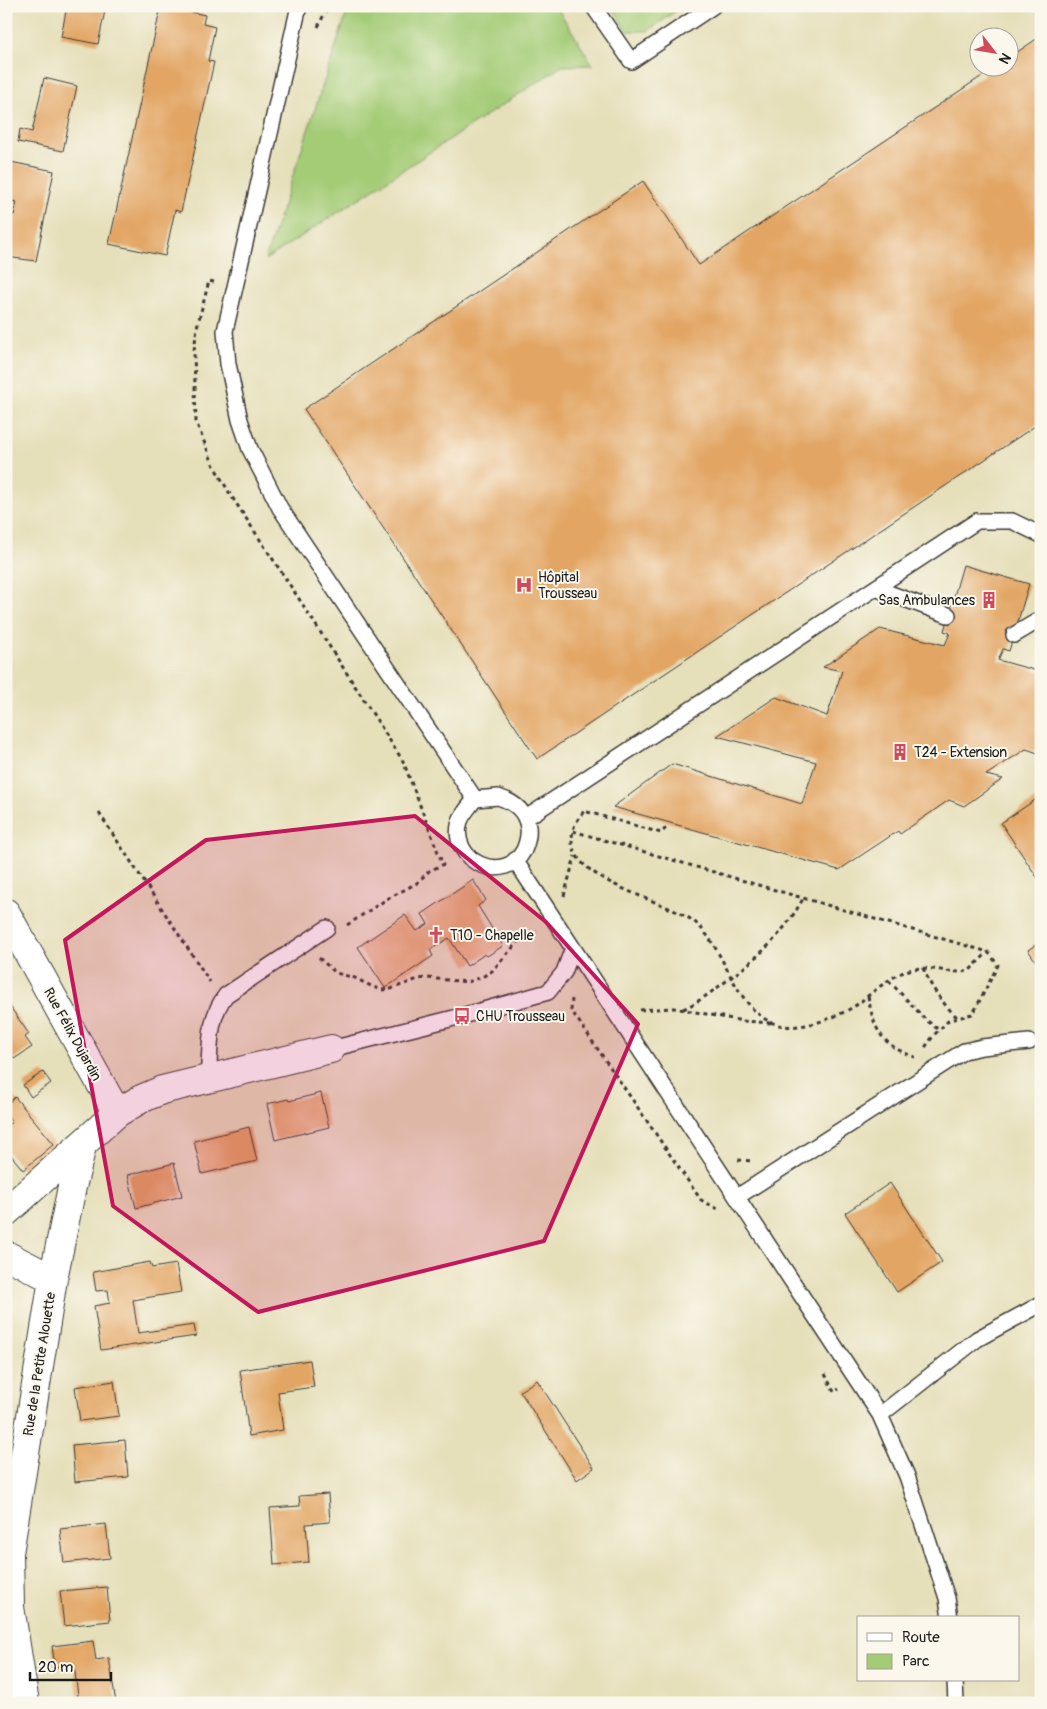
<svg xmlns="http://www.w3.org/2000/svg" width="1047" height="1709" font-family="Pangolin,sans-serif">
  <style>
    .green { fill: #a4cc77; stroke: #60744a }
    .building { fill: #e2a564 }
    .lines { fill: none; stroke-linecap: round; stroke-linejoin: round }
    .service-casing { stroke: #3a3934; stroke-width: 18 }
    .minor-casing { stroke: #3a3934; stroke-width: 30 }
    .path { stroke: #3a3934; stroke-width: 3; stroke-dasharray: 4 4; stroke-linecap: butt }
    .service { stroke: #fff; stroke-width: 15 }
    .minor { stroke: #fff; stroke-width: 28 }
    .marked { fill: #c2185b; fill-opacity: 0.2; stroke: #c2185b; stroke-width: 4; stroke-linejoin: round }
    .labels { text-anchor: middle; stroke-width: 4; stroke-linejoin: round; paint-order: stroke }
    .poi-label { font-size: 14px; fill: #1c1c1c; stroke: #fbf7ec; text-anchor: start }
    .street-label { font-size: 14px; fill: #1c1c1c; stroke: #fbf7ec }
  </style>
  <rect width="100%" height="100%" fill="#fbf7ec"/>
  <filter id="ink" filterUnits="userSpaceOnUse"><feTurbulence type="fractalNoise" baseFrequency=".02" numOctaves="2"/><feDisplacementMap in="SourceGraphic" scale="10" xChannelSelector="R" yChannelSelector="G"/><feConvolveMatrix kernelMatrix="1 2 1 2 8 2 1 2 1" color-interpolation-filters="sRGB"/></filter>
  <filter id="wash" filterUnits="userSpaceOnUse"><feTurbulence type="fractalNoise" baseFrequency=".0096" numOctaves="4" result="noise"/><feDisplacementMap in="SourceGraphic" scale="20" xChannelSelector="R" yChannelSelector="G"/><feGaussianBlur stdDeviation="1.12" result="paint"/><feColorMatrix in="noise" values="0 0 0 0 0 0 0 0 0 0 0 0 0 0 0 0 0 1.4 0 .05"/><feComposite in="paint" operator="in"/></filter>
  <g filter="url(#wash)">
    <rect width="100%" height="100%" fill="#e5dfba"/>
    <path class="green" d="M 349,6 L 556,6 L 593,65 L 562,66 L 265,260 Z
      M 611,6 L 683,6 L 648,31 L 627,31 Z"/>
    <g id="blocks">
      <path class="building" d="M 67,6 L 106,6 L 98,44 L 61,37 Z
        M 161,6 L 205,15 L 203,24 L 215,27 L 208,61 L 214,62 L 181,212 L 175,210 L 165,256 L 109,244 Z
        M 1041,36 L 1041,422 L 537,759 L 304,409 L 643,181 L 699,265 L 994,68 L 1010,68 L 1010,57 Z
        M 44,78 L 77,86 L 63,151 L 18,142 L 20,129 L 32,132 Z
        M 6,161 L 54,171 L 36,261 L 6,257 L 6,213 L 14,215 L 17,202 L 6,200 Z
        M 963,565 L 1029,584 L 1009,651 L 1003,649 L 998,660 L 1041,672 L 1041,754 L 1026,749 L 986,775 L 1003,779 L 964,806 L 949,800 L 900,834 L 898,831 L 839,870 L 613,807 L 672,764 L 802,804 L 816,762 L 717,736 L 776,697 L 827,716 L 842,671 L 823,667 L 880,629 L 945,645 L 950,633 L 944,631 Z
        M 1041,796 L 1041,883 L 1001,823 Z
        M 473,880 L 486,900 L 478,906 L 503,946 L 487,956 L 485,954 L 467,966 L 449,938 L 430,950 L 433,956 L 385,988 L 358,947 L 405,915 L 417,931 L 428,924 L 422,914 Z
        M 1041,941 L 1041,969 L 1028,950 Z
        M 6,1001 L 29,1034 L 25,1037 L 32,1047 L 14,1059 L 8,1048 L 6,1049 Z
        M 43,1072 L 51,1083 L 31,1097 L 23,1085 Z
        M 321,1093 L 329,1127 L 275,1140 L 267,1104 L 288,1099 L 289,1101 Z
        M 15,1097 L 54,1144 L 23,1170 L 6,1149 L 6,1126 L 12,1122 L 6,1115 L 6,1105 Z
        M 249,1127 L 257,1161 L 202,1174 L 194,1141 Z
        M 174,1163 L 182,1196 L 136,1208 L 128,1175 Z
        M 890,1183 L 942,1262 L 897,1292 L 845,1213 Z
        M 150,1262 L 152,1268 L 176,1264 L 181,1292 L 133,1300 L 138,1333 L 194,1325 L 196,1336 L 101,1350 L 94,1306 L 110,1303 L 108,1290 L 96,1291 L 93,1272 Z
        M 310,1360 L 314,1387 L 278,1392 L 283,1430 L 249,1436 L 240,1370 Z
        M 537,1380 L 594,1468 L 577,1480 L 520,1391 Z
        M 114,1381 L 119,1416 L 80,1421 L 75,1387 Z
        M 125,1440 L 128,1477 L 75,1482 L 72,1445 Z
        M 328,1494 L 330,1522 L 306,1524 L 309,1562 L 274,1565 L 270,1508 L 300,1506 L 299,1496 Z
        M 106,1524 L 110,1558 L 64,1563 L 60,1529 Z
        M 107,1587 L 110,1621 L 64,1626 L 60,1591 Z
        M 93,1641 L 96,1660 L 109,1658 L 116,1703 L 79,1703 L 74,1665 L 55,1667 L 52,1646 Z"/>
    </g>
  </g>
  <g filter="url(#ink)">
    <use href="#blocks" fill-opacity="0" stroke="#3a3934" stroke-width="1"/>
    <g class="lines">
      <g class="service-casing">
        <path id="service" d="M 299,6 L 225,331 L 228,364 L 240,420 L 250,449 L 280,508 L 475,799
          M 593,6 L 631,61 L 713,6
          M 875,588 L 948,615
          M 1014,635 L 1041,619
          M 498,797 C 514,802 525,810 528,827 C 529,835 527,843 524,850 C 505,886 448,862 460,821 C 463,813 470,806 475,799 Z
          M 526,818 L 977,521 L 1012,521 L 1041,535
          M 515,860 L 880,1415 L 907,1476 L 947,1598 L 950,1618
          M 331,1049 L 462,1016 L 548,992 L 564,972 L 573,948
          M 208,1079 C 211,1049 207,1019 226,995 L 327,928
          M 737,1197 L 964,1051 L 982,1047 L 1029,1042
          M 880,1415 L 977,1339 L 1041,1304
          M 955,1680 L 956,1703"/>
      </g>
      <g class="minor-casing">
        <path id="minor" d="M 6,913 L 117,1113
          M 6,1212 L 117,1113 L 141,1099 L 162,1090 L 331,1049
          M 6,1255 L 53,1279
          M 25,1703 L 10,1607 L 9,1553 L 53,1279 L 72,1187 L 82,1146"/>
      </g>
      <path class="path" d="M 318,27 L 328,6
        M 214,282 L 209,281 L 197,327 L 194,351 L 196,422 L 214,466 L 230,494 L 303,605 L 403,761 L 443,865
        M 99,813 L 210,982
        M 666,828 L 661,833 L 584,811 C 580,817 574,824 573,831 C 560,882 668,898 697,924 C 728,952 737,1020 785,1026 C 806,1029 842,1016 859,1003 C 874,991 891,976 909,970 C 929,964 949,975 969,971 L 988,952
        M 573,831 L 988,952 L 998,965 L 975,1010 L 972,1014 L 948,1021 L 934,1035 L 924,1049
        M 564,896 L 575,856
        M 347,925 L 387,899 L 417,883 L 429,871 L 444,864
        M 319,958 L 336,973 L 355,978 L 373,987 L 382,990 L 391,989 L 418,979 L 427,978 L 468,982 L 482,977 L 492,971 L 523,936 L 537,931
        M 923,968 C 931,987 941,1002 957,1017
        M 889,981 L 925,1019 L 939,1030
        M 868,996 C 874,1030 881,1045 915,1057
        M 572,999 L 571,1010 L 701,1200 L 718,1209
        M 683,1009 C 699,1002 711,992 725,982 C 760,956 781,937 803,899
        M 640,1010 L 674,1008 L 743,1021 L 771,1023
        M 738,1160 L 752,1161
        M 825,1374 L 834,1392 L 839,1389"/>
      <use href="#service" class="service"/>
      <use href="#minor" class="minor"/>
    </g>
  </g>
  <path class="marked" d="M 415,816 L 546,922 L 638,1024 L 544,1241 L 258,1312 L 113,1206 L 65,940 L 206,840 Z"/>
  <defs>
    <g id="hospital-bare" transform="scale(1.35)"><path d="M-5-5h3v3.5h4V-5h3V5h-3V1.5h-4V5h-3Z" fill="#d1495b" stroke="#fbf7ec" stroke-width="2.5" paint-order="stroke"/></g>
    <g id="building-bare" transform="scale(1.35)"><path d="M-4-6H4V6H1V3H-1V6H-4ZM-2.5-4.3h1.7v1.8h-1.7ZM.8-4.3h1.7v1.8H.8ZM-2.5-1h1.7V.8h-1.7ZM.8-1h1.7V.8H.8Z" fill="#d1495b" stroke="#fbf7ec" stroke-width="2.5" paint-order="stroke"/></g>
    <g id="church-bare" transform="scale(1.35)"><path d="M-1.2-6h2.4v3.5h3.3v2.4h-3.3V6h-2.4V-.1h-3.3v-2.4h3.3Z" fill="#d1495b" stroke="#fbf7ec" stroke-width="2.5" paint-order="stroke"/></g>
    <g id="bus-bare" transform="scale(1.35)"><path d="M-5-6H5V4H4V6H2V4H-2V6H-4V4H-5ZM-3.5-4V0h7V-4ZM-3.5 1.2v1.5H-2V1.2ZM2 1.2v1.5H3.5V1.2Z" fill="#d1495b" stroke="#fbf7ec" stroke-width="2.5" paint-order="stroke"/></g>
  </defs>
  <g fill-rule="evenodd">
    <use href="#hospital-bare" x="524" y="585"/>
    <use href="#building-bare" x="989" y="600"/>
    <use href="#building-bare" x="900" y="752"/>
    <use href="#church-bare" x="436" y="935"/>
    <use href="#bus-bare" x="462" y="1016"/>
  </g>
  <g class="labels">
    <g class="poi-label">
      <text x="538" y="582">Hôpital<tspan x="538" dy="16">Trousseau</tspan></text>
      <text x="975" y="605" text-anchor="end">Sas Ambulances</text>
      <text x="914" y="757">T24 - Extension</text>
      <text x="450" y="940">T10 - Chapelle</text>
      <text x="476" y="1021">CHU Trousseau</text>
    </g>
    <g class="street-label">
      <text transform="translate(73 1034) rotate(61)" y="5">Rue Félix Dujardin</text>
      <text transform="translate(39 1364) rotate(-81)" y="5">Rue de la Petite Alouette</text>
    </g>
  </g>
  <rect width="1047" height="1709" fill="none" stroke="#fbf7ec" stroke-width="25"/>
  <rect x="857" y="1616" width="162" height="65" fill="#fbf7ec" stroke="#a29f99"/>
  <rect x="867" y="1633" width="25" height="8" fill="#ffffff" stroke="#a29f99"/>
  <text x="902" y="1642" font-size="15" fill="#1c1c1c">Route</text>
  <rect x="867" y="1654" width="25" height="15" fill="#a4cc77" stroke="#a29f99"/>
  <text x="902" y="1666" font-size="15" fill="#1c1c1c">Parc</text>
  <g transform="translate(994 52) rotate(121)"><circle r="24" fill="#fbf7ec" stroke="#a29f99"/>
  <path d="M0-4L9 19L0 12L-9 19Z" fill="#d1495b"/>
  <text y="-8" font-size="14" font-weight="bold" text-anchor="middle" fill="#1c1c1c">N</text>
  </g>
  <path d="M30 1672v8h81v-8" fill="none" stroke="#1c1c1c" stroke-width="2.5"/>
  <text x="38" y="1672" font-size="15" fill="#1c1c1c" stroke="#fbf7ec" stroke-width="4" paint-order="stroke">20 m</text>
</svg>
